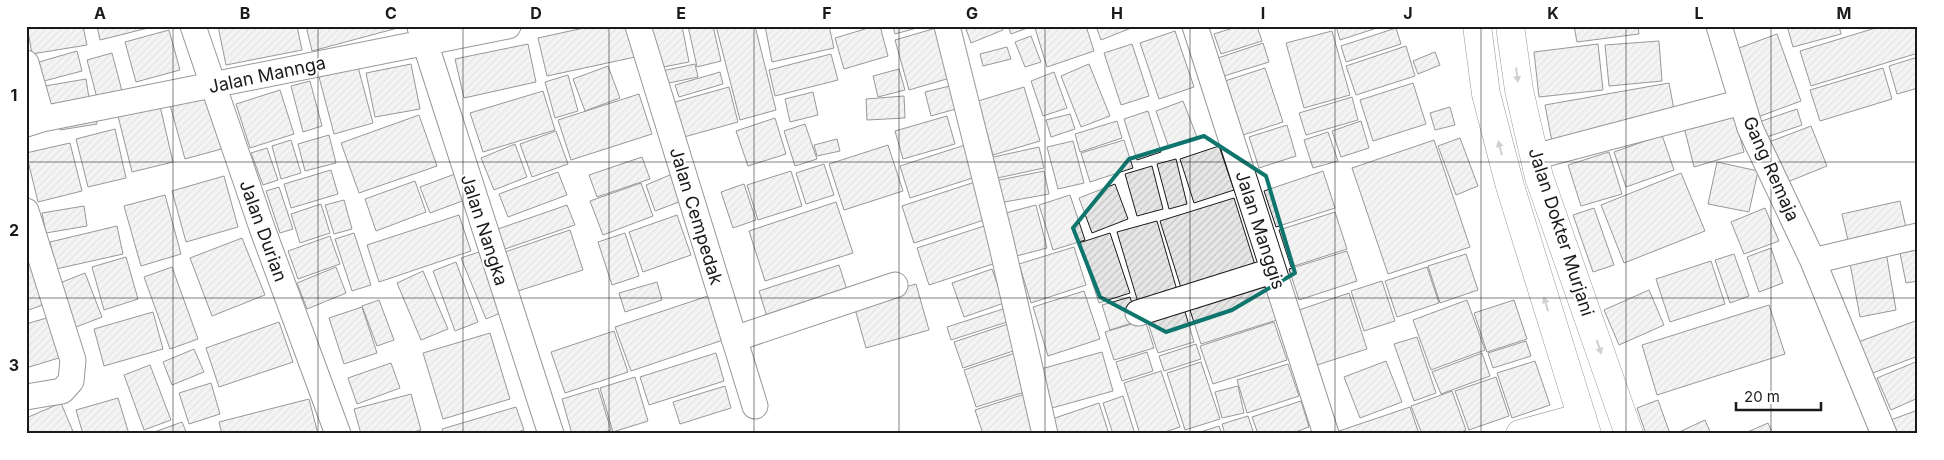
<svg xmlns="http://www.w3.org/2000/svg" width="1944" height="460" font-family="Inter,sans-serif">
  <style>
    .building { fill: url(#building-hatch); stroke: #1a1a1a }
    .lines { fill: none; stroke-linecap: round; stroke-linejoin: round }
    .minor-casing { stroke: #1a1a1a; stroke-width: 27 }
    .tertiary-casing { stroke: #1a1a1a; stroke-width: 29 }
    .secondary-casing { stroke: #1a1a1a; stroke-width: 29 }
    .minor { stroke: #fff; stroke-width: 25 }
    .tertiary { stroke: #fff; stroke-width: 28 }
    .secondary { stroke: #fff; stroke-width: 28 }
    .oneway { fill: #989898 }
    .marked { fill: none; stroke: #0f766e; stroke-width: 4; stroke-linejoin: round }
    .grid { fill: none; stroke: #1a1a1a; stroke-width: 1; stroke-opacity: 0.55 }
    .labels { text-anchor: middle; stroke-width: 4; stroke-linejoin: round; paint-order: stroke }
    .street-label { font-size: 18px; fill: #1a1a1a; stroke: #fff }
    .neatline { fill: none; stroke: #1a1a1a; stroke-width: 2 }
    .grid-label { font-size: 16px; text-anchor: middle; font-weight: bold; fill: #1a1a1a }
  </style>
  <defs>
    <pattern id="building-hatch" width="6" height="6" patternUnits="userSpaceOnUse" patternTransform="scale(1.25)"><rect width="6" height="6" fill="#e6e6e6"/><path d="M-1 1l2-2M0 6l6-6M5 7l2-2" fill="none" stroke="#c5c5c5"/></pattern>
  </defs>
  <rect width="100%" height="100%" fill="#fff"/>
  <path class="building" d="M 27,26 L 83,26 L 87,45 L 32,54 Z
    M 97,26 L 156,26 L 100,40 Z
    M 218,26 L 297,26 L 302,50 L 226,65 Z
    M 306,26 L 405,26 L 312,51 Z
    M 593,26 L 634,26 L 640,56 L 547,76 L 538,38 Z
    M 644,26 L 682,26 L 689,62 L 653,69 Z
    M 688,26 L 713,26 L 721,61 L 697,67 Z
    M 716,26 L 755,26 L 776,110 L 740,120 Z
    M 765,26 L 829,26 L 834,48 L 772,62 Z
    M 875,26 L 880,26 L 888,56 L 844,69 L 835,38 Z
    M 893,26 L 924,26 L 895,34 Z
    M 965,26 L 1002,26 L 1003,30 L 971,43 Z
    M 1008,26 L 1030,26 L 1030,27 L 1011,34 Z
    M 1039,26 L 1086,26 L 1094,51 L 1047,67 L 1035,28 Z
    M 1096,26 L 1136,26 L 1101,40 Z
    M 1239,26 L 1257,26 L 1262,41 L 1221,54 L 1214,34 Z
    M 1336,26 L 1383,26 L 1340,40 Z
    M 1574,26 L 1638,26 L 1639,34 L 1577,42 Z
    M 1787,26 L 1839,26 L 1841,34 L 1793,47 Z
    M 1882,26 L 1918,26 L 1918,53 L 1811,86 L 1800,51 Z
    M 936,28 L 950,78 L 909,90 L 895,40 Z
    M 1396,28 L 1401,44 L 1346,62 L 1341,46 Z
    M 169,30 L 180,70 L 136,82 L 125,42 Z
    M 1175,31 L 1194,87 L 1159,99 L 1140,43 Z
    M 1332,31 L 1350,95 L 1304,108 L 1286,43 Z
    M 1777,34 L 1801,101 L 1755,118 L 1731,51 Z
    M 1031,36 L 1041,62 L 1025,67 L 1015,42 Z
    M 1659,41 L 1662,81 L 1609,86 L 1605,45 Z
    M 1263,43 L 1269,62 L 1224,76 L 1218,58 Z
    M 528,44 L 536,82 L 464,98 L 455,59 Z
    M 1132,44 L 1149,96 L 1121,105 L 1104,53 Z
    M 1598,44 L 1603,90 L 1539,97 L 1534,52 Z
    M 1406,46 L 1415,76 L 1356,95 L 1346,66 Z
    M 1007,47 L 1011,59 L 983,66 L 980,54 Z
    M 77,51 L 82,71 L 44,81 L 39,62 Z
    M 1435,52 L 1440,65 L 1418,74 L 1413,61 Z
    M 112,53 L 122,91 L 97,98 L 87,60 Z
    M 831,54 L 838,80 L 775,96 L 769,70 Z
    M 1918,57 L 1918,88 L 1897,94 L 1889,66 Z
    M 411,64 L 420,109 L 375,117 L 366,73 Z
    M 695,64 L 698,77 L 664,84 L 662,71 Z
    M 1089,64 L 1110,116 L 1081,127 L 1061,76 Z
    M 608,66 L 620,98 L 585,111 L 573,79 Z
    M 358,67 L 373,123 L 334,134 L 319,77 Z
    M 1265,68 L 1283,122 L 1240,136 L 1222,82 Z
    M 1883,68 L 1892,99 L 1820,121 L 1810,90 Z
    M 899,69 L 905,90 L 878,97 L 873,76 Z
    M 720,72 L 723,84 L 679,97 L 675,85 Z
    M 1054,72 L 1067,108 L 1043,116 L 1031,81 Z
    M 568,75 L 578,111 L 555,118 L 545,82 Z
    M 86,79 L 89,98 L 49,105 L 45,86 Z
    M 310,81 L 322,126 L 303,132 L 291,86 Z
    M 1413,83 L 1426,124 L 1373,141 L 1360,100 Z
    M 1669,83 L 1676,120 L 1552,142 L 1545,105 Z
    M 958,84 L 963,107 L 931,116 L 925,92 Z
    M 729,87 L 738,122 L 684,137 L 675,102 Z
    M 1024,87 L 1040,141 L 993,155 L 978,101 Z
    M 280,90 L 294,134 L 250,148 L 236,104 Z
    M 543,91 L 555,130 L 483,152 L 470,113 Z
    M 813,92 L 818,115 L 790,122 L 785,99 Z
    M 209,94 L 225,148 L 185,159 L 170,105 Z
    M 639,94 L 652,134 L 571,160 L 558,120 Z
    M 904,96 L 905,118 L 867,120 L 866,99 Z
    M 1352,97 L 1358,120 L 1306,135 L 1299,113 Z
    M 1183,101 L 1197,137 L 1169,148 L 1156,111 Z
    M 160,106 L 173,162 L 132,172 L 118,116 Z
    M 1450,107 L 1455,125 L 1435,130 L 1430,113 Z
    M 1797,109 L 1802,125 L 1764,138 L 1759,122 Z
    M 1148,111 L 1161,152 L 1137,160 L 1124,119 Z
    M 96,112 L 97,124 L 60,130 L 58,119 Z
    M 1070,114 L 1075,129 L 1051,137 L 1046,120 Z
    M 1734,114 L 1744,152 L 1694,167 L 1684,127 Z
    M 419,115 L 437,166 L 359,193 L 341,143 Z
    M 947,116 L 955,144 L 903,159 L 895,131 Z
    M 775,118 L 786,154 L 748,166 L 736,131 Z
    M 1117,121 L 1122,138 L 1080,152 L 1075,134 Z
    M 1361,121 L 1369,148 L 1341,157 L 1332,131 Z
    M 805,124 L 817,159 L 795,166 L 784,131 Z
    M 1287,125 L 1296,156 L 1259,168 L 1249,137 Z
    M 1811,126 L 1827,166 L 1785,183 L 1769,142 Z
    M 115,129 L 126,178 L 88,187 L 76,139 Z
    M 556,131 L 568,164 L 532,177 L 520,144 Z
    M 1328,132 L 1338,161 L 1313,168 L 1304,140 Z
    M 329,135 L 336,163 L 305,171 L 298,144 Z
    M 1662,135 L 1674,170 L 1626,187 L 1614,152 Z
    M 1460,138 L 1478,186 L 1456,195 L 1438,146 Z
    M 837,139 L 840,151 L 817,156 L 814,145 Z
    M 291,140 L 301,173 L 281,179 L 272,146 Z
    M 1124,140 L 1133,168 L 1090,182 L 1081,153 Z
    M 1434,140 L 1470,247 L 1388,274 L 1352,168 Z
    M 1073,141 L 1084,183 L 1058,189 L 1047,147 Z
    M 70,143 L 82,191 L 38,202 L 26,153 Z
    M 971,143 L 982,175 L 910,198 L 900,166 Z
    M 515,144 L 527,177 L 494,190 L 481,158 Z
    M 888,145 L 903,191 L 844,210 L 829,164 Z
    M 1219,146 L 1234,190 L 1194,203 L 1180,159 Z
    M 1039,147 L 1044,168 L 993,179 L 989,158 Z
    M 267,148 L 278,180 L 263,185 L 251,153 Z
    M 1609,152 L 1622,194 L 1581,206 L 1568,165 Z
    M 642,157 L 650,179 L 597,197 L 589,175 Z
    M 1176,159 L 1187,204 L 1169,209 L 1157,164 Z
    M 1717,162 L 1758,171 L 1749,212 L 1708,204 Z
    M 824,164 L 834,195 L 806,204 L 796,173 Z
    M 1152,166 L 1163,209 L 1137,216 L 1125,174 Z
    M 331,170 L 338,194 L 291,208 L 284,184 Z
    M 791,171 L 802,206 L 758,220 L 747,185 Z
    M 1044,171 L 1049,194 L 999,203 L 995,181 Z
    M 1323,171 L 1335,208 L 1276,227 L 1264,191 Z
    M 558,172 L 567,195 L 508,217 L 499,194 Z
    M 677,172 L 687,199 L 655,211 L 646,185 Z
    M 1681,173 L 1705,231 L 1624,263 L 1601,205 Z
    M 455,174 L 465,200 L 430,213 L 420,187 Z
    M 224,176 L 238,227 L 186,242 L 172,191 Z
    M 981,180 L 993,217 L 914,243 L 902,206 Z
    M 415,181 L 426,212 L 376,231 L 365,199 Z
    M 641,183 L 653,216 L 603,235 L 590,201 Z
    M 744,184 L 756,220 L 733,228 L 721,192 Z
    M 1115,184 L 1128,219 L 1092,233 L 1079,198 Z
    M 279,187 L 293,229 L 280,233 L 266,191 Z
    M 165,195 L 181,254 L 141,266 L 124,206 Z
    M 1070,195 L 1085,240 L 1053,250 L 1039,205 Z
    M 1234,198 L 1256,268 L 1182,291 L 1160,221 Z
    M 344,200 L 352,229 L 334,234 L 325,205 Z
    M 1900,201 L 1907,232 L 1849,245 L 1842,214 Z
    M 836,202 L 853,253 L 765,281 L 749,231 Z
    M 321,204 L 330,233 L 300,243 L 291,214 Z
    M 567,205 L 575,225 L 505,249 L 498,229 Z
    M 1036,205 L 1047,248 L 1013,257 L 1002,214 Z
    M 84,206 L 87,226 L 46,233 L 42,213 Z
    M 1594,208 L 1614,265 L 1593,272 L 1573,215 Z
    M 1765,208 L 1779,241 L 1744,254 L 1731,222 Z
    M 1335,212 L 1347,249 L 1291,267 L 1279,230 Z
    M 459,215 L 471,251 L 379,282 L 367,245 Z
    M 677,215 L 691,255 L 643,272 L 629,232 Z
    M 1157,221 L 1179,297 L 1140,309 L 1117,232 Z
    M 990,224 L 1002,261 L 929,285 L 917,248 Z
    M 117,226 L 123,254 L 56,269 L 50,242 Z
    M 570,230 L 583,270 L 515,292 L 502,253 Z
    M 354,233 L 371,285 L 352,291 L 335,239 Z
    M 625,233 L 639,276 L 612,285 L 598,242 Z
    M 1110,233 L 1130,293 L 1099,303 L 1079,243 Z
    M 330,236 L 340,264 L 298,279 L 288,251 Z
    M 242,238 L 265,295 L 212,316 L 190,258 Z
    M 1074,247 L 1086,285 L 1031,303 L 1019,264 Z
    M 1771,248 L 1783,283 L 1759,292 L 1747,257 Z
    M 1918,250 L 1918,281 L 1906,283 L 1900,253 Z
    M 1347,251 L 1357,281 L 1299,300 L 1289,269 Z
    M 479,252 L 503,312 L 486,319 L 461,258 Z
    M 1886,252 L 1896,310 L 1860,317 L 1849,258 Z
    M 1466,254 L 1478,290 L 1440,303 L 1428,266 Z
    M 1734,254 L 1749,296 L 1730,303 L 1715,260 Z
    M 126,257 L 138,299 L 104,310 L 92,267 Z
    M 1711,261 L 1725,304 L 1670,322 L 1656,279 Z
    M 30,262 L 45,304 L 26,311 L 26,264 Z
    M 456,262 L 478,322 L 455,331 L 433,271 Z
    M 839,265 L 848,293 L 768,320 L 759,291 Z
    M 172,267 L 198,339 L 170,349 L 144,277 Z
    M 336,267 L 346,293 L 307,309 L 297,283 Z
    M 1427,267 L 1439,303 L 1397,317 L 1385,281 Z
    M 992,269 L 1004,303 L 964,317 L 952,283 Z
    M 423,271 L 448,329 L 421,340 L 397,283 Z
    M 85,273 L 102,317 L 76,327 L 60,283 Z
    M 1266,275 L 1280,319 L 1201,344 L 1187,301 Z
    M 1382,281 L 1395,321 L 1364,331 L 1351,291 Z
    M 657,282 L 662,300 L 625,312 L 619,293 Z
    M 916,284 L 929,330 L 866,348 L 853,302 Z
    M 1649,290 L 1664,325 L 1619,345 L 1604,310 Z
    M 1084,291 L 1100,339 L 1048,356 L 1033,307 Z
    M 717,293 L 732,337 L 631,371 L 615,327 Z
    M 1349,293 L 1367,349 L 1317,365 L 1299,310 Z
    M 1130,297 L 1138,321 L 1110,330 L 1102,305 Z
    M 379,300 L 394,340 L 377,346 L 362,306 Z
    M 1467,300 L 1485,350 L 1431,370 L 1413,320 Z
    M 1514,300 L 1527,339 L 1487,352 L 1474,313 Z
    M 1183,305 L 1194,342 L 1158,353 L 1146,317 Z
    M 1769,305 L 1785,354 L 1657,395 L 1642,345 Z
    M 362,307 L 377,353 L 344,364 L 329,318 Z
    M 1003,309 L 1007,322 L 951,340 L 947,327 Z
    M 153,312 L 163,349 L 104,366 L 94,329 Z
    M 50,317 L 62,357 L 26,368 L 26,324 Z
    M 1145,320 L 1154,348 L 1114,360 L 1105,332 Z
    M 1918,320 L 1918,356 L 1870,374 L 1858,342 Z
    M 279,322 L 293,362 L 219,387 L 206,348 Z
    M 1274,322 L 1287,360 L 1213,384 L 1200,346 Z
    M 1008,324 L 1016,350 L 963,368 L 954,342 Z
    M 614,331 L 628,372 L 565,393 L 551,352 Z
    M 490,333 L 510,399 L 443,419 L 423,353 Z
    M 1417,337 L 1436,393 L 1414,401 L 1394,344 Z
    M 1526,341 L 1531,356 L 1493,368 L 1488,353 Z
    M 1196,344 L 1201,359 L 1164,371 L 1159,356 Z
    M 194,349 L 204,372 L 172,385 L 163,362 Z
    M 1102,352 L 1113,391 L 1052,408 L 1041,369 Z
    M 1147,352 L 1153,371 L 1122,381 L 1116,362 Z
    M 716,353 L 724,381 L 649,405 L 640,377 Z
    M 1015,353 L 1028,391 L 976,407 L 964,370 Z
    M 1482,353 L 1490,376 L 1441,394 L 1432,372 Z
    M 1386,361 L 1402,402 L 1360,418 L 1344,377 Z
    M 1535,361 L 1550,405 L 1512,418 L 1497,373 Z
    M 1918,361 L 1918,398 L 1891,410 L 1877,378 Z
    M 1201,362 L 1220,419 L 1185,430 L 1167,373 Z
    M 391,363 L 400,388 L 357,404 L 348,378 Z
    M 1288,364 L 1299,396 L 1247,413 L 1237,380 Z
    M 150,365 L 171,420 L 144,430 L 124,375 Z
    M 1161,371 L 1180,427 L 1159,434 L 1140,434 L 1124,383 Z
    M 635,377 L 648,421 L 613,432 L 600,388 Z
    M 1496,377 L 1509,416 L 1469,430 L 1455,391 Z
    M 211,383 L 220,414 L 189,424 L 179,393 Z
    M 725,386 L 731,408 L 680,424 L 673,402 Z
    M 1238,386 L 1244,413 L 1222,418 L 1215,392 Z
    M 598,388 L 611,430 L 599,434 L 572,434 L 562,399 Z
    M 1452,391 L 1466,430 L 1456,434 L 1422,434 L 1411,406 Z
    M 1031,392 L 1038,434 L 983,434 L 975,410 Z
    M 411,394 L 421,430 L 407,434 L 361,434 L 354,409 Z
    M 1123,396 L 1135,434 L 1113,434 L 1103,403 Z
    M 118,398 L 129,434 L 83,434 L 76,410 Z
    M 309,399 L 318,434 L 222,434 L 219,422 Z
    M 1658,400 L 1669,431 L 1660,434 L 1646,434 L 1637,408 Z
    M 1301,401 L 1309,427 L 1290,434 L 1258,434 L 1252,417 Z
    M 61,403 L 74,434 L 30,434 L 26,425 L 26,418 Z
    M 1099,403 L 1109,434 L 1057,434 L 1052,419 Z
    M 516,407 L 524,430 L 513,434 L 444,434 L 442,429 Z
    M 1410,407 L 1419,434 L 1340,434 L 1339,431 Z
    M 1918,410 L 1918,434 L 1893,434 L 1888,421 Z
    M 1248,416 L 1254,434 L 1225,434 L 1222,424 Z
    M 1705,420 L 1711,434 L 1675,434 Z
    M 182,422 L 187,434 L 149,434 Z
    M 1768,423 L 1773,434 L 1743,434 Z
    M 1219,426 L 1222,434 L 1194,434 Z"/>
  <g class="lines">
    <g class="minor-casing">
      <path id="minor" d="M 193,26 L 262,228 L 338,434
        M 638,26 L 755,406
        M 947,26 L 1001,242 L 1045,434
        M 1195,26 L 1326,434
        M 1719,26 L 1750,128 L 1813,261 L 1884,434
        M 420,27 L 551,434
        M 26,63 L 42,119
        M 26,124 L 42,119 L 508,26
        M 1534,157 L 1742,102
        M 26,211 L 73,360 L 71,381 L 62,391 L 26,397
        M 1813,261 L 1918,236
        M 1138,313 L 1272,271
        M 734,339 L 895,285"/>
    </g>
    <g class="tertiary-casing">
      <path id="tertiary" d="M 1520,434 L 1582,417"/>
    </g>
    <g class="secondary-casing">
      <path id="secondary" d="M 1477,26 L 1486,94 L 1510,186 L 1587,434
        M 1510,26 L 1519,90 L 1539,177 L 1629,434"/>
    </g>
    <use href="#minor" class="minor"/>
    <use href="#tertiary" class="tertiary"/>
    <use href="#secondary" class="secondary"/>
  </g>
  <defs><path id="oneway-solid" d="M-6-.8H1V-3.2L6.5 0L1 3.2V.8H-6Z" transform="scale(1.25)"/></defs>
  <g class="oneway">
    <use href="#oneway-solid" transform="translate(1517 75) rotate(83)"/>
    <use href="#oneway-solid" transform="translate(1500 148) rotate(-104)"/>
    <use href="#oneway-solid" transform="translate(1546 304) rotate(-107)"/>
    <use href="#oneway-solid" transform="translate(1599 347) rotate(71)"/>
  </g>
  <path d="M0 0H1944V460H0ZM 1204,136 L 1266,176 L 1295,273 L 1232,310 L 1166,332 L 1100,297 L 1073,228 L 1129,159 Z" fill="#fff" fill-opacity=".55" fill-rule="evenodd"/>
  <path class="marked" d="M 1204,136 L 1266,176 L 1295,273 L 1232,310 L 1166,332 L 1100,297 L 1073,228 L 1129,159 Z"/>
  <path class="grid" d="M 173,26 L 173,434M 318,26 L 318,434M 463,26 L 463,434M 609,26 L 609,434M 754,26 L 754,434M 899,26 L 899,434M 1045,26 L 1045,434M 1190,26 L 1190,434M 1335,26 L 1335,434M 1481,26 L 1481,434M 1626,26 L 1626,434M 1771,26 L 1771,434M 26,162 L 1918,162M 26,298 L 1918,298"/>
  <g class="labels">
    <g class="street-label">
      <text transform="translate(267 75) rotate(-12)" y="6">Jalan Mannga</text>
      <text transform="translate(1771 169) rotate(66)" y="6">Gang Remaja</text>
      <text transform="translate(696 216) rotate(73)" y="6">Jalan Cempedak</text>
      <text transform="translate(484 230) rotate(72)" y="6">Jalan Nangka</text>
      <text transform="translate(1260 230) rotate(72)" y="6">Jalan Manggis</text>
      <text transform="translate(263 231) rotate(70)" y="6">Jalan Durian</text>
      <text transform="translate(1561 232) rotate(72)" y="6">Jalan Dokter Murjani</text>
    </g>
  </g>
  <rect width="1944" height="460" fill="none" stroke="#ffffff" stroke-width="55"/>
  <path d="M1736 402v8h85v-8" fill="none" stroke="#1a1a1a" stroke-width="2.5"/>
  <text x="1744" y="402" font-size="15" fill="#1a1a1a" stroke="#ffffff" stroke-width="4" paint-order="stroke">20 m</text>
  <rect x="28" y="28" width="1888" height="404" class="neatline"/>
  <g class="grid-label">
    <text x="100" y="19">A</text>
    <text x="245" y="19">B</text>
    <text x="391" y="19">C</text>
    <text x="536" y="19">D</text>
    <text x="681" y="19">E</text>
    <text x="827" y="19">F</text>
    <text x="972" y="19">G</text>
    <text x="1117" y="19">H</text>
    <text x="1263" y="19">I</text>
    <text x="1408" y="19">J</text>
    <text x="1553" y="19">K</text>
    <text x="1699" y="19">L</text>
    <text x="1844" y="19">M</text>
    <text x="14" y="101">1</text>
    <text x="14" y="236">2</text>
    <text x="14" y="371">3</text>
  </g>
</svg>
